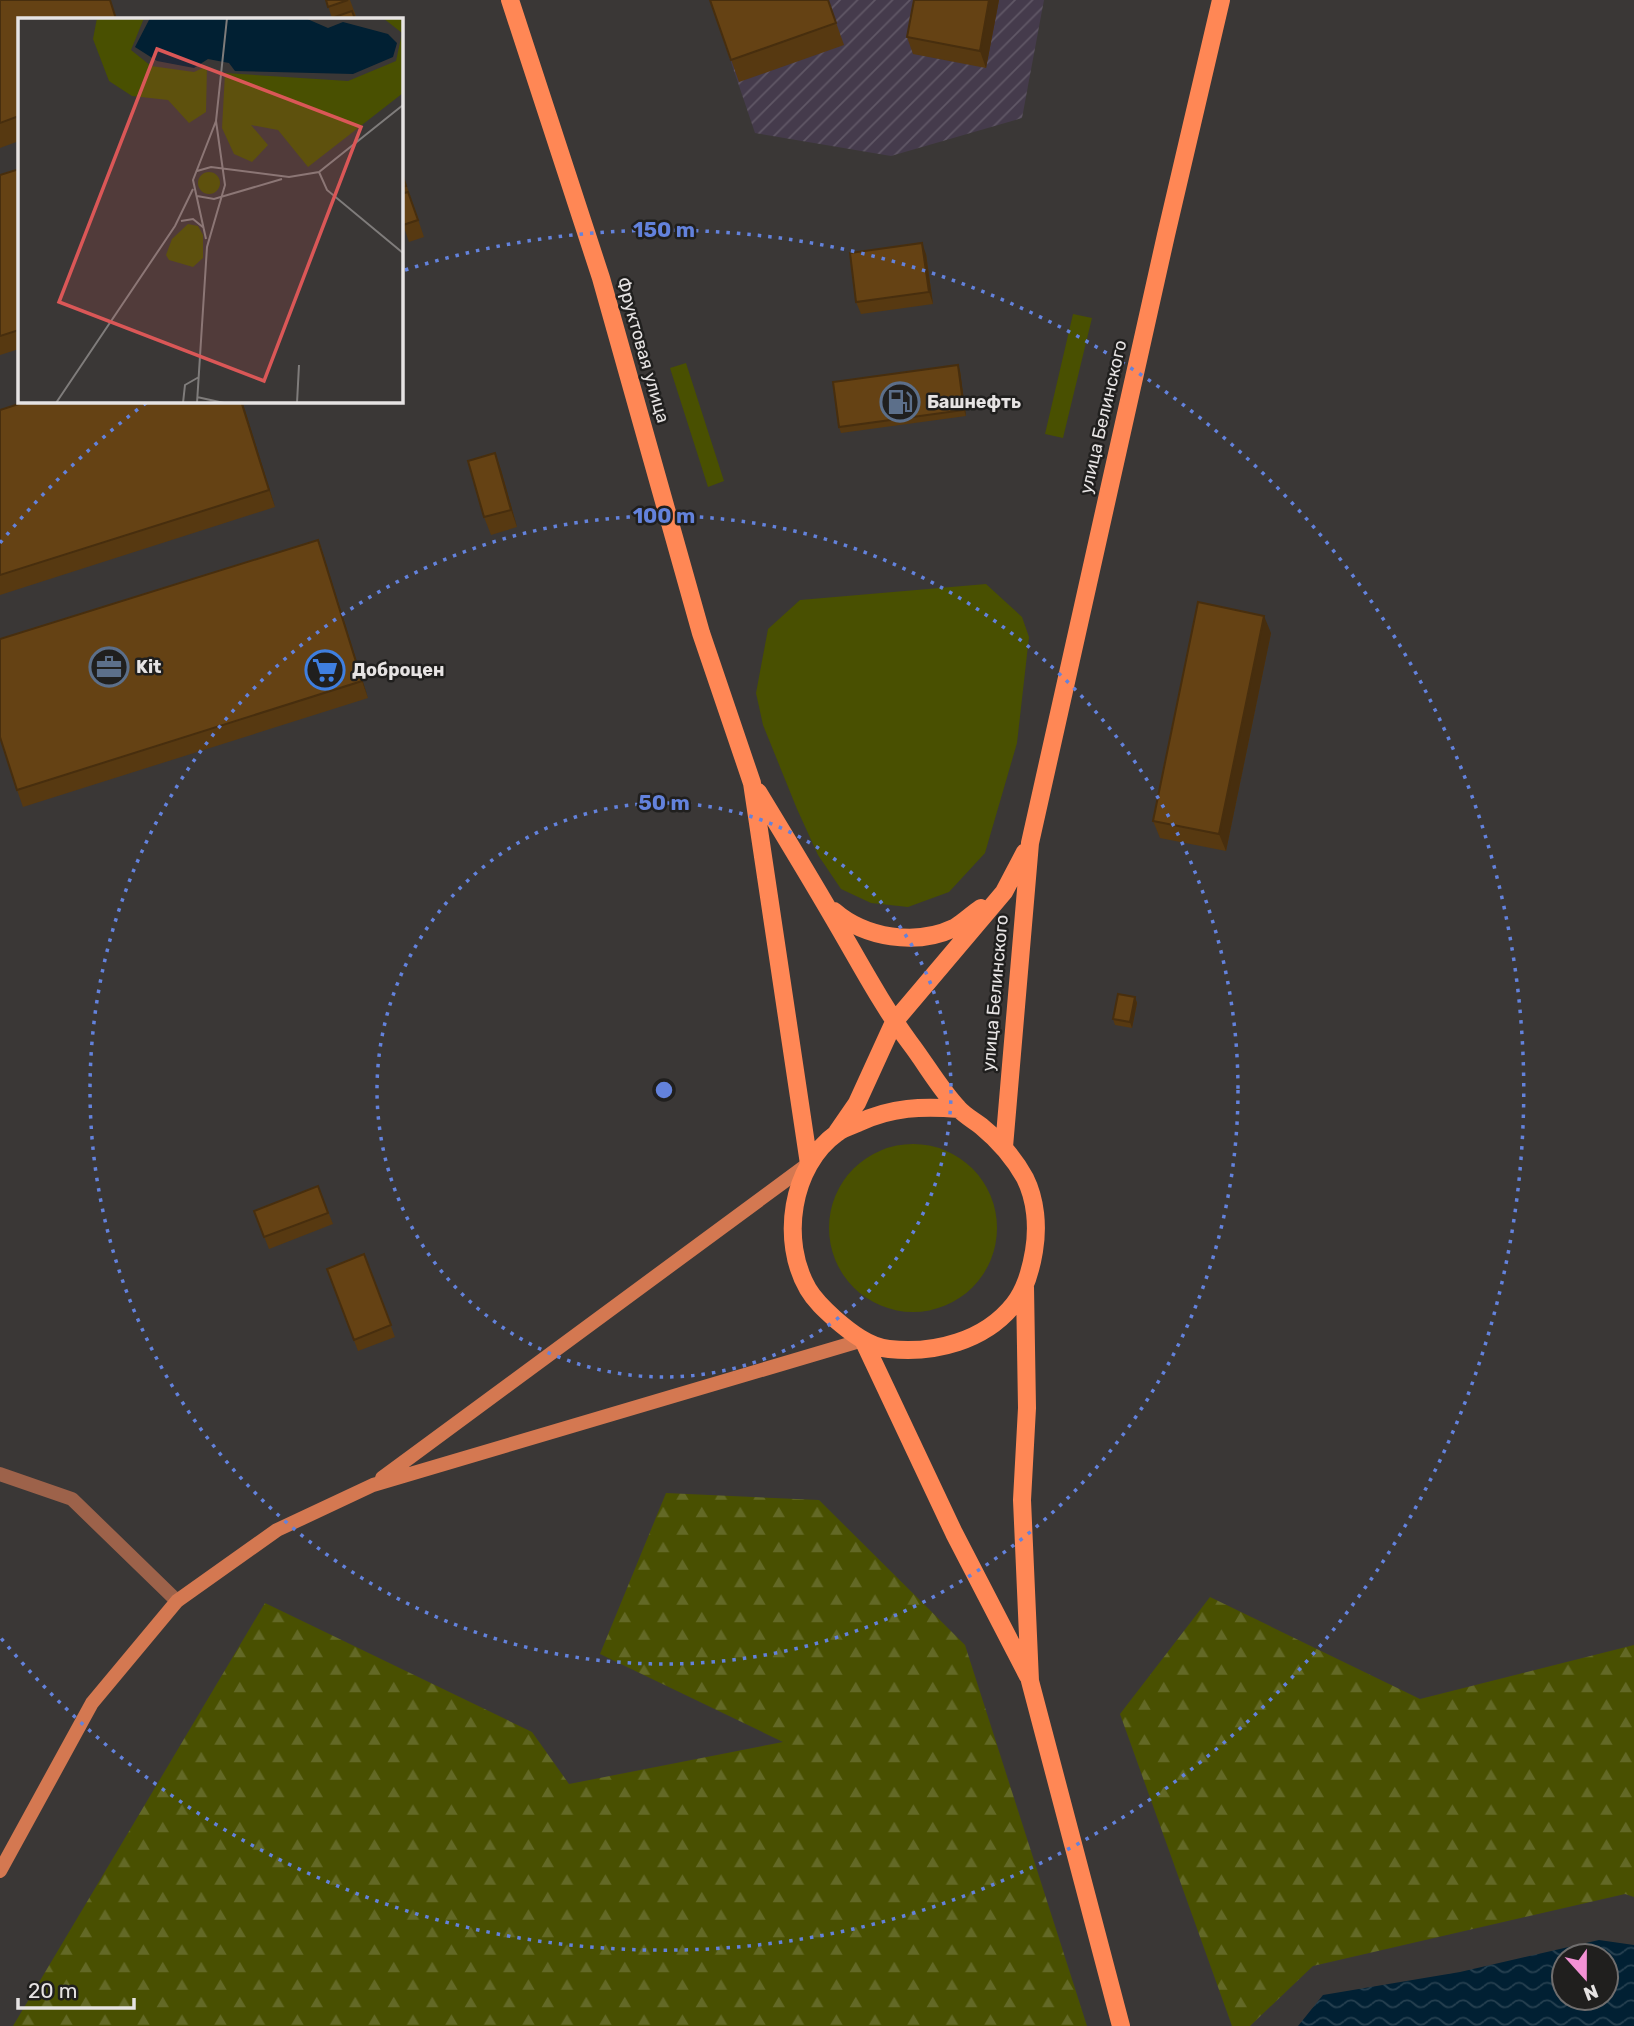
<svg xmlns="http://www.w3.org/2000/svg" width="1634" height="2026" font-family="Rubik,sans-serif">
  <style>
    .industrial { fill: url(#industrial-furrows) }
    .grass { fill: #495001 }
    .forest { fill: url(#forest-firs) }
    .water { fill: url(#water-waves); fill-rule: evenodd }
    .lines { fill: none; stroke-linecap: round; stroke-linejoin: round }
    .minor { stroke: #9d624a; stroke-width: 14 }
    .secondary { stroke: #d47851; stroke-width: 14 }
    .primary { stroke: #ff8755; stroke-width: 18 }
    .wall { fill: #573911 }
    .shaded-wall { fill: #472e0e }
    .building { fill: #654214; stroke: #472e0e; stroke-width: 2 }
    .ring { fill: none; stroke: #6382dc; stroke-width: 3.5; stroke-dasharray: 3.5 7 }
    .labels { text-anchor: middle; stroke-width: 5; stroke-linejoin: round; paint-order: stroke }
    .street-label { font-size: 18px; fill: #e6e3e3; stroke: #201f1e }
    .poi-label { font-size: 18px; font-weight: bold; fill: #e6e3e3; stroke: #201f1e; text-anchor: start }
    .inset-road { fill: none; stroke: #7f7c7b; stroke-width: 2 }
    .view { fill: #da5757; fill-opacity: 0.15; stroke: #da5757; stroke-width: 3.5 }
    .inset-edge { fill: none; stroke: #e6e3e3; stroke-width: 3.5 }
    .centre { fill: #6382dc; stroke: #201f1e; stroke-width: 3.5 }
    .ring-label { font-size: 21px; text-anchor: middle; font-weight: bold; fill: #6382dc; stroke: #201f1e; stroke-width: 5; stroke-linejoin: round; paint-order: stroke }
  </style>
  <defs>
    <pattern id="industrial-furrows" width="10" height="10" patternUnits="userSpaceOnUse" patternTransform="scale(1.75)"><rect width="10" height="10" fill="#453b4c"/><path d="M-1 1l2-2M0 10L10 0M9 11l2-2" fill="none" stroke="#605766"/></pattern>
    <pattern id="forest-firs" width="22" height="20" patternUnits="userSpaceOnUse" patternTransform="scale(1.75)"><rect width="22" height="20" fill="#495001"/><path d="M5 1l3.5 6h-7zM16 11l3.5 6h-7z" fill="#636926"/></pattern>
    <pattern id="water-waves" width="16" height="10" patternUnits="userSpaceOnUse" patternTransform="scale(1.75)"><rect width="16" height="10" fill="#012033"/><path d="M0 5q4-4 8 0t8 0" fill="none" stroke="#264050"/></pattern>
  </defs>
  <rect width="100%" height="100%" fill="#3a3736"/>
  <path class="industrial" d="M 710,0 L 1044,0 L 1022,118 L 891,156 L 755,133 Z"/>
  <path class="grass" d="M 1073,314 L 1092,318 L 1063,438 L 1045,434 Z
    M 686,363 L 724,481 L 708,487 L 670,368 Z
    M 986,584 L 1022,617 L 1029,637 L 1017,743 L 985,853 L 949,892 L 908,907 L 871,903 L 841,889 L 818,855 L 797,809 L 763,725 L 756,693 L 768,629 L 800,600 Z
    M829 1228a84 84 0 1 1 168 0a84 84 0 1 1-168 0Z"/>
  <path class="forest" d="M 666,1493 L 819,1500 L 965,1645 L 1087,2026 L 13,2026 L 265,1603 L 532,1732 L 569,1784 L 783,1742 L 600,1654 Z
    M 1210,1597 L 1420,1699 L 1634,1645 L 1634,1897 L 1625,1894 L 1313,1966 L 1250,2026 L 1232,2026 L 1120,1714 Z"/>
  <path class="water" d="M 1599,1940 L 1634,1945 L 1634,2026 L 1298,2026 L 1323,1995 L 1460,1972 ZM 1564,1956 L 1606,1956 L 1606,1998 L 1564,1998 Z"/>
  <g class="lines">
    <path class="minor" d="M 0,1474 L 72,1499 L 177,1601"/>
    <path class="secondary" d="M 382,1478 L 808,1164
      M 0,1871 L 92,1703 L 177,1601 L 277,1530 L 373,1485 L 863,1340"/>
    <path class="primary" d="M 510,0 L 601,278 L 701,633 L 752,783 L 809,1164
      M 758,792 C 786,838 814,884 841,931 C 863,969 884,1008 910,1043 C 926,1064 940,1089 958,1108 C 964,1115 973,1120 981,1126 C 998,1140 1014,1158 1025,1178 C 1036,1200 1038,1227 1034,1251 C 1031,1269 1026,1289 1014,1304 C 985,1341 934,1354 889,1349 C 869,1347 850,1332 835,1319 C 825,1310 815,1301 808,1289 C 780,1241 791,1166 837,1133 C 843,1128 851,1126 858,1123 C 891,1107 923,1106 959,1109
      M 834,911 C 865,938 916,946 954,928 C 963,923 972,914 981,908
      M 837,1132 L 857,1103 L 894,1022 L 1004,892 L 1025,852
      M 1004,1147 L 1030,843 L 1166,235 L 1221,0
      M 1025,1287 L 1027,1408 L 1022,1500 L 1030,1681 L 1121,2026
      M 863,1340 L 954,1533 L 1028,1676"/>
  </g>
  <path class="wall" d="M 0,0 L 110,0 L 117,19 L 19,19 L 19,141 L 0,148 Z
    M 326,0 L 350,0 L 356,16 L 332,18 Z
    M 710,0 L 828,0 L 844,45 L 739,82 Z
    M 999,0 L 986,68 L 913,54 L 907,37 Z
    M 19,169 L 19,349 L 0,355 L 0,175 Z
    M 401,169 L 424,237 L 409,242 L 401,219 Z
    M 926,254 L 933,304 L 861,314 L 856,302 Z
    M 958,365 L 960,371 L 966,416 L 841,433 L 839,427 Z
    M 242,401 L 275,507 L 0,595 L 0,410 Z
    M 495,453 L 501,470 L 517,527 L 491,535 L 484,517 Z
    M 324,557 L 368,698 L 23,807 L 17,790 Z
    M 1271,633 L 1226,851 L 1160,838 L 1153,821 Z
    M 1135,997 L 1137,1003 L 1132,1028 L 1115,1025 L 1113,1019 Z
    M 318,1186 L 333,1224 L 269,1249 L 254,1211 Z
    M 364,1254 L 395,1337 L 358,1351 L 327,1269 Z"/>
  <path class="shaded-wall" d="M 989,0 L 999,0 L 986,68 L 980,51 Z
    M 922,243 L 926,254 L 933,304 L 929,292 Z
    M 958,365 L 960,371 L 966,416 L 964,410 Z
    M 241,401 L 242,401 L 275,507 L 269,490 Z
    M 495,453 L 501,470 L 517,527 L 511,510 Z
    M 318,540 L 324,557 L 368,698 L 362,681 Z
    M 1264,616 L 1271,633 L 1226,851 L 1219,834 Z
    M 1135,997 L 1137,1003 L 1132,1028 L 1130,1022 Z"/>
  <path class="building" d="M 0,0 L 110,0 L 116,19 L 19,19 L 19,116 L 0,123 Z
    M 326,0 L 348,0 L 328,7 Z
    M 710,0 L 828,0 L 836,23 L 731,60 Z
    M 914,0 L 989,0 L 980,51 L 907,37 Z
    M 352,11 L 355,19 L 329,19 Z
    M 19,169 L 19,330 L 0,336 L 0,175 Z
    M 401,170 L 406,186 L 401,187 Z
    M 408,192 L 418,220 L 403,225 L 401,219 L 401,194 Z
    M 922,243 L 929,292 L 856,302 L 850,253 Z
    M 958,365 L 964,410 L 839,427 L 833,382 Z
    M 28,401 L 241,401 L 269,490 L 0,575 L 0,410 Z
    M 495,453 L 511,510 L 484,517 L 468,461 Z
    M 318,540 L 362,681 L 17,790 L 0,737 L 0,639 Z
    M 1198,602 L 1264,616 L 1219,834 L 1153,821 Z
    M 1118,994 L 1135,997 L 1130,1022 L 1113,1019 Z
    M 318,1186 L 328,1213 L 264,1237 L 254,1211 Z
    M 364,1254 L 391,1325 L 354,1340 L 327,1269 Z"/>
  <g class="ring">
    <circle cx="664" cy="1090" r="287"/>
    <circle cx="664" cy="1090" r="574"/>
    <path d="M0 543A860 860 0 0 1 146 403M405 270A860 860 0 1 1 0 1637"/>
  </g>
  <defs>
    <g id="fuel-ring" transform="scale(2.0125)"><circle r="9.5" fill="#201f1e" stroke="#5c6f8a" stroke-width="1.5"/><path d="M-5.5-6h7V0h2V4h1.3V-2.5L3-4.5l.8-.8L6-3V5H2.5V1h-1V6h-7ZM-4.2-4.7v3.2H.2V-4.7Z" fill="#5c6f8a"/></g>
    <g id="office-ring" transform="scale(2.0125)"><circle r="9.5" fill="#201f1e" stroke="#5c6f8a" stroke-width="1.5"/><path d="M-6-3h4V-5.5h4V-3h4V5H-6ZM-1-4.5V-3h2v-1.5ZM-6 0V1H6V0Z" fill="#5c6f8a"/></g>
    <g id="supermarket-ring" transform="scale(2.0125)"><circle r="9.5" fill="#201f1e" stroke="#3f7fe0" stroke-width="1.5"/><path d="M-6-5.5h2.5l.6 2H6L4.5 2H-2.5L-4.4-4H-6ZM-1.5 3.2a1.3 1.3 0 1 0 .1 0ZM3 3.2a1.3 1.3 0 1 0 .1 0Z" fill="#3f7fe0"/></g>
  </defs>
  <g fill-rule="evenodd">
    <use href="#fuel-ring" x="900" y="402"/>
    <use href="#office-ring" x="109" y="667"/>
    <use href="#supermarket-ring" x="325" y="670"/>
  </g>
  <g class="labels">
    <g class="street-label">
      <text transform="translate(643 350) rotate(74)" y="6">Фруктовая улица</text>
      <text transform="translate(1103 417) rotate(-77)" y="6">улица Белинского</text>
      <text transform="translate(995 993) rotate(-85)" y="6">улица Белинского</text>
    </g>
    <g class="poi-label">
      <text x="927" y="408">Башнефть</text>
      <text x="136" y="673">Kit</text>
      <text x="352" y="676">Доброцен</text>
    </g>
  </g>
  <g transform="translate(18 18)">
    <rect width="385" height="385" fill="#3a3736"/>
    <path d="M180 165a11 11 0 1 1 22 0a11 11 0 1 1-22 0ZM 170,206 L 180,208 L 185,217 L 185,240 L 175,249 L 151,242 L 148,237 L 154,221 Z" fill="#495001"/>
    <path d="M 79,0 L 126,0 L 113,32 L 133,48 L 176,54 L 189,48 L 188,94 L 171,105 L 150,82 L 114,78 L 91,63 L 75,21 ZM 365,0 L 385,0 L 385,75 L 290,149 L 260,112 L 233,107 L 250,127 L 234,144 L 216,136 L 204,110 L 207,55 L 330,63 L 378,43 L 384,15 Z" fill="#495001"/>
    <path d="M 132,0 L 287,0 L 310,10 L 325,4 L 370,16 L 379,25 L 375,39 L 335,56 L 217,53 L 211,45 L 190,41 L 176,50 L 139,43 L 117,29 Z" fill="#012033"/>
    <path class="inset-road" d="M 179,153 L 193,149 L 271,159 L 301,154 L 385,87M 301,154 L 309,172 L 385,235M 179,178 L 196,181 L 264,161M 163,203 L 175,201 L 186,210M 188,221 L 175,162 L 198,103 L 209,0M 179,379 L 206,385M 38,385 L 157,208 L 175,171M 165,385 L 167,367 L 181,359M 179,385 L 189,229 L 207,167 L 198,103M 279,385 L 281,347"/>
    <path class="view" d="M 139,31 L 343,109 L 246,363 L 41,284 Z"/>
    <rect width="385" height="385" class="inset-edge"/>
  </g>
  <circle cx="664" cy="1090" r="10" class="centre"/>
  <g class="ring-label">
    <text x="664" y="237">150 m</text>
    <text x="664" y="523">100 m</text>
    <text x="664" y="810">50 m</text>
  </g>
  <g transform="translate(1585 1977) rotate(159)"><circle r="33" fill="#201f1e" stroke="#6f6d6d" stroke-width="2"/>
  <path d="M0-5L12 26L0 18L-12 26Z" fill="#f391d5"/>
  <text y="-10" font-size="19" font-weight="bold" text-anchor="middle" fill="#e6e3e3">N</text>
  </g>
  <path d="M18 1998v10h116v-10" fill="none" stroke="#e6e3e3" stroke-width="3.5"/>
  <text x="28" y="1998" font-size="21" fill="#e6e3e3" stroke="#201f1e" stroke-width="5" paint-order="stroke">20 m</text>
</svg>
